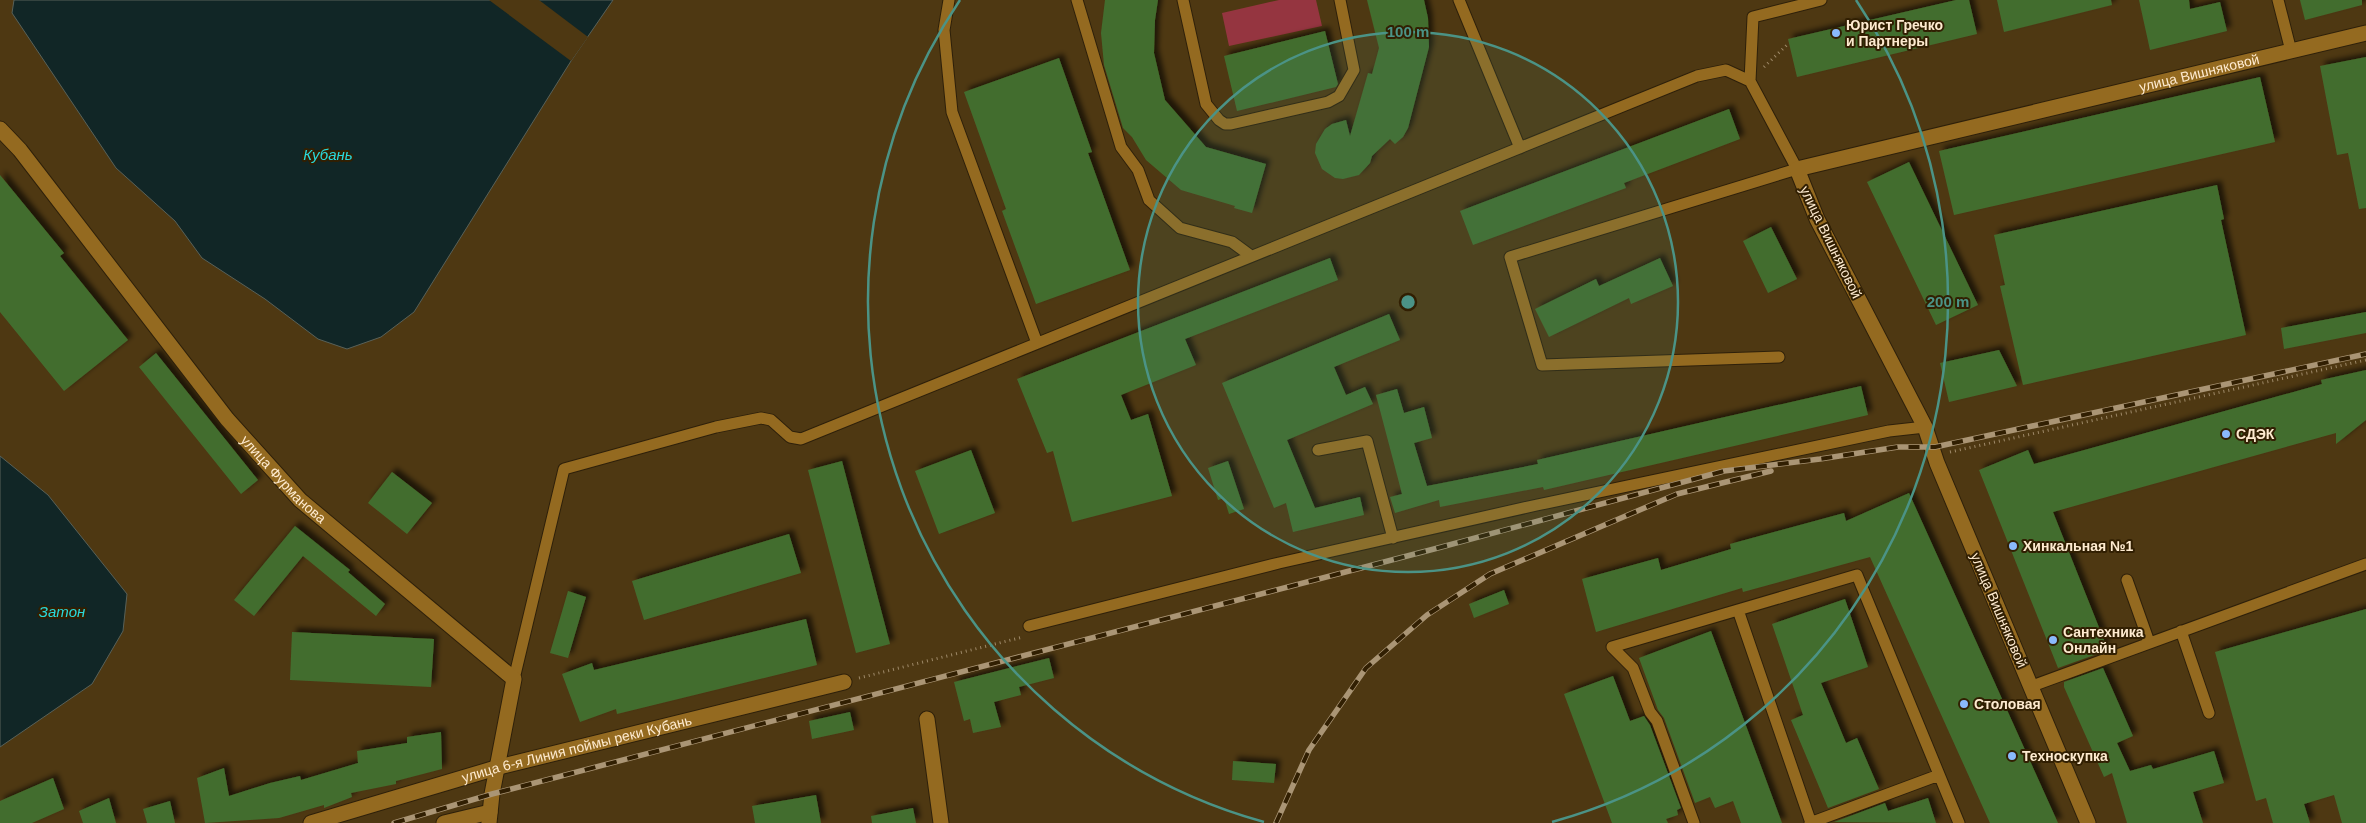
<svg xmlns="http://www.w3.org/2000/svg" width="2366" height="823" font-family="Arial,sans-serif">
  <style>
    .green { fill: #953540 }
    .water { fill: #112626; stroke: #586159 }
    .pier { fill: #4e3812 }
    .building { fill: #436d2f; filter: url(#shadow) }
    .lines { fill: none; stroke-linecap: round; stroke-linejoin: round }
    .service-casing { stroke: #2e200a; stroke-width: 13 }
    .minor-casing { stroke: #2e200a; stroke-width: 17 }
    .path { stroke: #9e8968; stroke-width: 3; stroke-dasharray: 1 4; stroke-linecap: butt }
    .service { stroke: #946a20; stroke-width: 11 }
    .minor { stroke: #946a20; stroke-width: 15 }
    .rail-casing { stroke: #aa9575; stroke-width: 5.5 }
    .rail { stroke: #311f02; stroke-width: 4; stroke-dasharray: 11; stroke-linecap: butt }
    .ring { fill: none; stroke: #4b9386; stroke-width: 2.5 }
    .poi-dot { fill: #8abafc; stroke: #311f02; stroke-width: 2 }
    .labels { text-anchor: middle; stroke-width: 4; stroke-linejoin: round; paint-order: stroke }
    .poi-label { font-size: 14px; font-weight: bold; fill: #feebd0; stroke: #311f02; text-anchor: start }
    .street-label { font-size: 14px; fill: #feebd0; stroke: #311f02 }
    .water-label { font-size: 15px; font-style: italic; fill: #29d9dc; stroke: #311f02 }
    .centre { fill: #4b9386; stroke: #311f02; stroke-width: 2.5 }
    .ring-label { font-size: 15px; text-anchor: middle; font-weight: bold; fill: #4b9386; stroke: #311f02; stroke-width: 4; stroke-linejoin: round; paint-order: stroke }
  </style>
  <defs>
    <filter id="shadow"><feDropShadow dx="4.5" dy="-4.5" stdDeviation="2.5" flood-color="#0009"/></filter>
  </defs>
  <rect width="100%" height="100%" fill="#4e3812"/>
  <path class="green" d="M 1279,0 L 1316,0 L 1322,26 L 1229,46 L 1222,13 Z"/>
  <path class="water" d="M 14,0 L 613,0 L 571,61 L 414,312 L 381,337 L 347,349 L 318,339 L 265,299 L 202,258 L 175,221 L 116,168 L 12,13 Z
    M 0,456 L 48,495 L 127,594 L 123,631 L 92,684 L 0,747 Z"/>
  <path class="pier" d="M 489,0 L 539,0 L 588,37 L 571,61 Z"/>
  <path class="building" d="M 1105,0 L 1158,0 L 1155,20 L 1154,53 L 1165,100 L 1206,147 L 1266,164 L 1252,213 L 1234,208 L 1235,206 L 1181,190 L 1146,160 L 1132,137 L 1123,128 L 1104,65 L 1101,33 Z
    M 1367,0 L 1424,0 L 1428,18 L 1429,47 L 1408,128 L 1403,137 L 1395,144 L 1390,139 L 1372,156 L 1370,163 L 1359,175 L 1343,179 L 1335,178 L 1322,169 L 1315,153 L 1316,144 L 1325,129 L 1332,124 L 1346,120 L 1350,136 L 1368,73 L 1372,74 L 1379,48 Z
    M 1956,0 L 1969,0 L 1977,34 L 1797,77 L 1788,39 Z
    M 1997,0 L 2111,0 L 2112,5 L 2004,32 Z
    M 2139,0 L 2189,0 L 2190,9 L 2220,2 L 2227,31 L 2150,50 Z
    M 2300,0 L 2362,0 L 2362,5 L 2305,20 Z
    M 1325,31 L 1338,84 L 1336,87 L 1237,111 L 1224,56 Z
    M 2366,57 L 2366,208 L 2359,209 L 2348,153 L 2337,155 L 2320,66 Z
    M 1059,58 L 1092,152 L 1088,153 L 1130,270 L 1036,304 L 1002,211 L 1006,209 L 964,92 Z
    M 2260,77 L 2275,142 L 1954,215 L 1939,151 Z
    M 1729,109 L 1740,139 L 1624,183 L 1626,188 L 1473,245 L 1460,211 Z
    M 1909,162 L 1978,305 L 1936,325 L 1867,182 Z
    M 0,175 L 64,253 L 60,256 L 128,340 L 64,391 L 0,312 Z
    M 2217,185 L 2224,219 L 2221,220 L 2246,335 L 2023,385 L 2000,286 L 2005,285 L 1994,235 Z
    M 1771,227 L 1797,279 L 1768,293 L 1743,241 Z
    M 1330,258 L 1338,280 L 1185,339 L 1196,365 L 1121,395 L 1131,420 L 1148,414 L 1172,496 L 1072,522 L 1053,451 L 1047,453 L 1017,379 Z
    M 1660,258 L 1673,286 L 1631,304 L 1629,298 L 1549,337 L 1535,309 L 1596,279 L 1599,286 Z
    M 2366,312 L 2366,333 L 2284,349 L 2281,328 Z
    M 1389,314 L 1400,340 L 1334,367 L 1346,395 L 1365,387 L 1373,404 L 1287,440 L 1315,508 L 1360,497 L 1364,515 L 1293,532 L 1286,503 L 1274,508 L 1222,383 Z
    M 1999,350 L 2017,386 L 1949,402 L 1940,363 Z
    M 156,353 L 258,480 L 241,494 L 139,367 Z
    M 2366,370 L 2366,420 L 2336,444 L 2336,433 L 2053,512 L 2106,645 L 2095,650 L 2097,654 L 2058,668 L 1979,470 L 2028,450 L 2034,464 L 2322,384 L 2321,380 Z
    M 1861,386 L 1868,415 L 1544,490 L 1543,487 L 1440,507 L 1439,500 L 1395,513 L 1390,497 L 1402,494 L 1376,395 L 1397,389 L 1404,413 L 1424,407 L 1432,438 L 1414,443 L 1427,486 L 1538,464 L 1537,460 Z
    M 971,450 L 995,513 L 939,534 L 915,471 Z
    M 842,461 L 890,644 L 856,653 L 808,470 Z
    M 1228,461 L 1244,509 L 1229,514 L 1224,498 L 1218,500 L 1208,468 Z
    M 392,472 L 432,503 L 407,534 L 368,503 Z
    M 1909,493 L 1989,670 L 2058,823 L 1990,823 L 1870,557 L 1743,592 L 1742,588 L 1596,632 L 1582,579 L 1658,558 L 1661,570 L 1731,549 L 1730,544 L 1844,513 L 1846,521 Z
    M 295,526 L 350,570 L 348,572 L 385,604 L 376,616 L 303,556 L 254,616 L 234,600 Z
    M 789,534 L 801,573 L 644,620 L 632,581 Z
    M 1504,590 L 1509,604 L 1474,618 L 1469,604 Z
    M 568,591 L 586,597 L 568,658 L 550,653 Z
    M 1845,599 L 1868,667 L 1821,683 L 1846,743 L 1857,738 L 1879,789 L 1828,808 L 1791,720 L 1803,715 L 1772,624 Z
    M 2366,609 L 2366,823 L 2342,823 L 2334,795 L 2304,804 L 2310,823 L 2273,823 L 2266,798 L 2256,801 L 2215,652 Z
    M 806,619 L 817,665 L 617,714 L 616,709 L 580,722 L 562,674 L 592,663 L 594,670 Z
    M 1711,631 L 1782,823 L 1741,823 L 1733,801 L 1715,808 L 1710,797 L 1695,803 L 1664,718 L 1658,710 L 1639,658 Z
    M 292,632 L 434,639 L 431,687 L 290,680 Z
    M 1049,658 L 1054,678 L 1019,687 L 1021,695 L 994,702 L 1001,727 L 973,733 L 970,719 L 964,721 L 954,682 Z
    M 2103,668 L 2133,736 L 2117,743 L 2130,771 L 2151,765 L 2153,769 L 2214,751 L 2224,783 L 2193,792 L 2203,823 L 2127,823 L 2112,773 L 2104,777 L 2064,687 L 2064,682 Z
    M 1613,676 L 1630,721 L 1644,716 L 1650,725 L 1681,808 L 1677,810 L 1678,815 L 1666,819 L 1668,823 L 1612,823 L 1564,694 Z
    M 850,712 L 854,730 L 812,739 L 809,721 Z
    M 441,732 L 442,769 L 396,781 L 396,784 L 351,793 L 352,797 L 324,808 L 324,805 L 279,818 L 205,823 L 197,778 L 224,768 L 229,796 L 270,783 L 300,776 L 301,780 L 358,763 L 357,751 L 407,743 L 407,737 Z
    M 1233,761 L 1276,764 L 1274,783 L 1232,780 Z
    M 53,778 L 64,809 L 32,823 L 0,823 L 0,801 Z
    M 816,795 L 821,823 L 755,823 L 752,806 Z
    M 109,798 L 116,823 L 83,823 L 79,811 Z
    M 1928,798 L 1936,823 L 1834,822 L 1885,803 L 1888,811 Z
    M 170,801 L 175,823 L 147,823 L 143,809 Z
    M 913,808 L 916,823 L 872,823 L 871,816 Z"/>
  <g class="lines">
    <g class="service-casing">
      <path id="service" d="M 949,0 L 944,30 L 952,112 L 1037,343
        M 1077,0 L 1121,147 L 1138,170 L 1149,200 L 1180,228 L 1232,242 L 1251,256
        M 1183,0 L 1206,104 L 1219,120 L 1225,124 L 1231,124 L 1328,102 L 1339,96 L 1354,70 L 1340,0
        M 1459,0 L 1520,148
        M 2278,0 L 2291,51
        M 1750,81 L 1753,17 L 1821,0
        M 1318,450 L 1367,441 L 1393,538
        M 2127,580 L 2149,642
        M 1738,610 L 1811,823
        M 1029,626 L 1279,563 L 1537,505 L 1889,431 L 1925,427
        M 2181,631 L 2209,713
        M 514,679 L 564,469 L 716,427 L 761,418 L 771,420 L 790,437 L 801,439 L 1697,76 L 1726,70 L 1750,81 L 1797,169 L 1510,257 L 1542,365 L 1779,357
        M 2032,686 L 2366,564
        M 1694,823 L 1657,721 L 1650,712 L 1633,668 L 1612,647 L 1857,575 L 1959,823
        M 1810,823 L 1939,775"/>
    </g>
    <g class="minor-casing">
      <g id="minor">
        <path id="s1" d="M 0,129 L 20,150 L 227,419 L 300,500 L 514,679 L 492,794 L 489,823"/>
        <path d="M 927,719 L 941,823"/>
        <path id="s2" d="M 311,823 L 499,767 L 844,682"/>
        <path d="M 444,823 L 490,812"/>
        <path id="s3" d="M 2088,823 L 1937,463 L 1925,427 L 1817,219 L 1797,169 L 2366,33"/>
      </g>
    </g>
    <path class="path" d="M 1764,67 L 1789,43
      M 1950,452 L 2366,360
      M 859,678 L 1023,637"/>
    <use href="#service" class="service"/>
    <use href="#minor" class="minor"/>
    <g class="rail-casing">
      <path id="rail" d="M 394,823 L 492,794 L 1434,549 L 1724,471 L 1820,459 L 1898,447 L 1935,447 L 2366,354
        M 1276,823 L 1309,750 L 1366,668 L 1427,615 L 1490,574 L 1677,494 L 1771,471"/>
    </g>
    <use href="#rail" class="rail"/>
  </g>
  <circle cx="1408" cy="302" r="270" fill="#4b9386" fill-opacity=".12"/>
  <g class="ring">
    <circle cx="1408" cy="302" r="270"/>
    <path d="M1264 822A540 540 0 0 1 960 0M1856 0A540 540 0 0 1 1552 822"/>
  </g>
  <g class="poi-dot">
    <circle cx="1836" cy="33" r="5"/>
    <circle cx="2226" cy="434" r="5"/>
    <circle cx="2013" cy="546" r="5"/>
    <circle cx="2053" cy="640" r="5"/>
    <circle cx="1964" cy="704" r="5"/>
    <circle cx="2012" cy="756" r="5"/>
  </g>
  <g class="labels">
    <g class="poi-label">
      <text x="1846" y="30">Юрист Гречко<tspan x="1846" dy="16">и Партнеры</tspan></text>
      <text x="2236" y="439">СДЭК</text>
      <text x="2023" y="551">Хинкальная №1</text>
      <text x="2063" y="637">Сантехника<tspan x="2063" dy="16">Онлайн</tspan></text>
      <text x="1974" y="709">Столовая</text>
      <text x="2022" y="761">Техноскупка</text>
    </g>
    <g class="street-label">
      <text dy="5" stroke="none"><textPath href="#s3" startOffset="1130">улица Вишняковой</textPath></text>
      <text transform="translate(1831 242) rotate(64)" y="5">улица Вишняковой</text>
      <text dy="5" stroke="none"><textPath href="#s1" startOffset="451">улица Фурманова</textPath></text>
      <text transform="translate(1999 610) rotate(67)" y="5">улица Вишняковой</text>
      <text dy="5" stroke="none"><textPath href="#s2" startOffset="276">улица 6-я Линия поймы реки Кубань</textPath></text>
    </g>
    <g class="water-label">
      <text x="328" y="160">Кубань</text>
      <text x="62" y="617">Затон</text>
    </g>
  </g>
  <circle cx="1408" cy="302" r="8" class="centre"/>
  <g class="ring-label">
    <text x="1408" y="37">100 m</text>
    <text x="1948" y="307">200 m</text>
  </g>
</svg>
